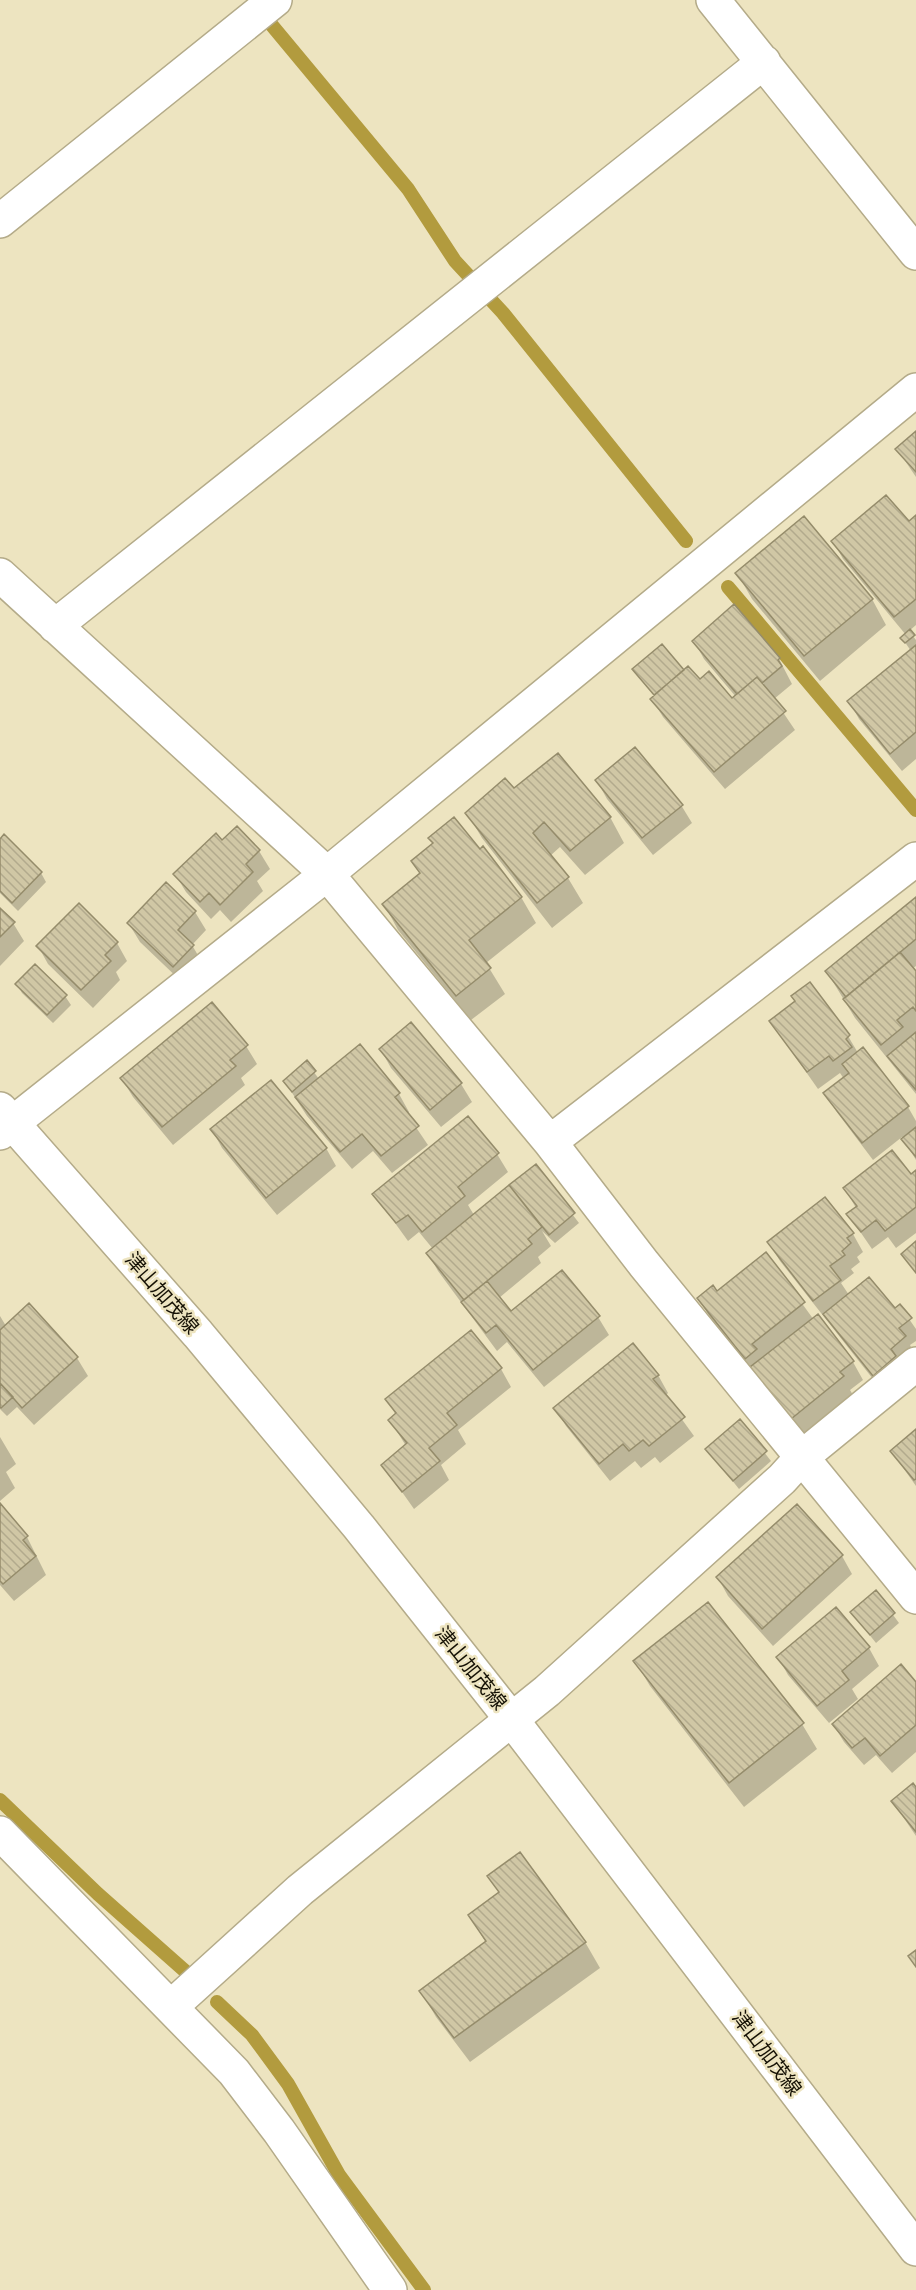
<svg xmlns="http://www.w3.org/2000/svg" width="916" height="2290" font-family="'Sofia Sans Condensed','Noto Sans JP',sans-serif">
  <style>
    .shadow { fill: #0003 }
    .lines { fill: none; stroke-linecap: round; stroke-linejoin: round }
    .stream { stroke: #b29b3e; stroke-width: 14 }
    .building { fill: url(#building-back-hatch); stroke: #958c6b; stroke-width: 1.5 }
    .minor-casing { stroke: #b4ab89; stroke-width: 36 }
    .major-casing { stroke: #b4ab89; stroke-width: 36 }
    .minor { stroke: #fff; stroke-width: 33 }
    .major { stroke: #fff; stroke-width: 33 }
    .labels { text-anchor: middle; stroke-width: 5; stroke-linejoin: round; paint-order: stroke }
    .street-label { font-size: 20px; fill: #151105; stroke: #ede4c0 }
  </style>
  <defs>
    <pattern id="building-back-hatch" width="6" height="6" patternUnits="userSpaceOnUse" patternTransform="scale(1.5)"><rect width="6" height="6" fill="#d0c7a5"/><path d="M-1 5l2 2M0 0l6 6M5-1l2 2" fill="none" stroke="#b2aa8d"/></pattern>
  </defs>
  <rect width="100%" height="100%" fill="#ede4c0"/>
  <path class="shadow" d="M 916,433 L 916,477 L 897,449 Z
    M 916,517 L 916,625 L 909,631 L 916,640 L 916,759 L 902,771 L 859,719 L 849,701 L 911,651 L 902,638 L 906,635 L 843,559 L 833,541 L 908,523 Z
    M 737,573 L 872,599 L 886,625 L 820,681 L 752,599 Z
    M 694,641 L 779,659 L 792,684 L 774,699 L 795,730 L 725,789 L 663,717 L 652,699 L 655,697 L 634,669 L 682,670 L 732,700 L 736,697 L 704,659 Z
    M 597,781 L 681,805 L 692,823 L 653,855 L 607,799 Z
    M 514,790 L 610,817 L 624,843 L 585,875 L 560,847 L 550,856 L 568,878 L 583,903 L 552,928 L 482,838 L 467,813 Z
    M 237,828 L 259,851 L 270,869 L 257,881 L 263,891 L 231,922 L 220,910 L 211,919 L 186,892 L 175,874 L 222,842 Z
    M 0,841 L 41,873 L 46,882 L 18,911 L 0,893 Z
    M 413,861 L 521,897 L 536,923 L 486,963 L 505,994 L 471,1020 L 398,930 L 384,904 L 421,874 Z
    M 916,899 L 916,966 L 912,969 L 916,973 L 916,1094 L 855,1018 L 827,972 Z
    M 0,910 L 13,923 L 24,941 L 0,966 Z
    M 195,912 L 206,930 L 192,945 L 203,964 L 184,984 L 140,942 L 129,924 Z
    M 117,943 L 127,961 L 116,972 L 120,980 L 93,1008 L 48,964 L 38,946 Z
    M 17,984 L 65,996 L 71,1005 L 53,1023 L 22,993 Z
    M 771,1022 L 848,1036 L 858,1053 L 908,1107 L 916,1121 L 916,1160 L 902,1137 L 873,1160 L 836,1111 L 825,1093 L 844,1079 L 840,1073 L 818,1089 Z
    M 411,1024 L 461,1084 L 472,1102 L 441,1127 L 391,1068 L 381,1050 Z
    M 246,1046 L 257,1064 L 241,1078 L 245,1085 L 173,1145 L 133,1097 L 122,1079 Z
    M 307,1063 L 319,1079 L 399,1094 L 409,1112 L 407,1114 L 428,1145 L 392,1173 L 373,1151 L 352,1169 L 307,1116 L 285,1082 Z
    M 212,1130 L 326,1148 L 336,1166 L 277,1215 L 222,1148 Z
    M 497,1154 L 508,1172 L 468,1205 L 474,1215 L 514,1191 L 510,1186 L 535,1166 L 579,1223 L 555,1243 L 542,1231 L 551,1246 L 538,1257 L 541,1263 L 499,1298 L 511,1313 L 598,1317 L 609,1335 L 544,1387 L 507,1342 L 497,1351 L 438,1271 L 428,1253 L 433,1249 L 419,1232 L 408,1241 L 374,1194 Z
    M 916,1172 L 916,1233 L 896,1248 L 888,1237 L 872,1249 L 848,1214 L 856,1208 L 845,1189 L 911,1176 Z
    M 853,1234 L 863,1252 L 857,1257 L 860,1262 L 851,1269 L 854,1273 L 841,1283 L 849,1295 L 894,1310 L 900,1306 L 916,1329 L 916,1341 L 910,1345 L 915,1355 L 884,1393 L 780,1261 L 769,1243 Z
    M 766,1254 L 814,1320 L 853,1362 L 863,1380 L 850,1390 L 853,1395 L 802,1436 L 709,1316 L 699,1298 L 716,1293 Z
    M 29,1305 L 77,1358 L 88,1376 L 34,1425 L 17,1407 L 7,1416 L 0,1409 L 0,1316 L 6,1326 Z
    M 471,1332 L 501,1369 L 511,1387 L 458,1430 L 466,1444 L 441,1465 L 449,1480 L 414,1509 L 383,1465 L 406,1446 L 390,1420 L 396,1415 L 387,1399 Z
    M 658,1375 L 668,1393 L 665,1396 L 694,1436 L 660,1463 L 655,1457 L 641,1468 L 635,1461 L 610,1481 L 566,1426 L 555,1408 Z
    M 740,1421 L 771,1461 L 739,1489 L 707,1449 Z
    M 916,1431 L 916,1486 L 892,1452 Z
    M 0,1437 L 16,1464 L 6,1472 L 15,1488 L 0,1501 Z
    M 0,1505 L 27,1537 L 46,1575 L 14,1601 L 0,1585 Z
    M 797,1506 L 842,1556 L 852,1574 L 773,1646 L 728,1596 L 718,1578 Z
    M 876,1592 L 899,1623 L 876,1643 L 852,1613 Z
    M 836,1609 L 869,1648 L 879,1666 L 852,1689 L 858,1699 L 829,1723 L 788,1675 L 778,1657 Z
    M 635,1661 L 802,1724 L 817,1749 L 744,1807 L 650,1686 Z
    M 916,1684 L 916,1752 L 892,1773 L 876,1755 L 864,1765 L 844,1742 L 833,1724 Z
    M 916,1789 L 916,1836 L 893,1802 Z
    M 489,1876 L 585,1942 L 600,1968 L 470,2062 L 436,2017 L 421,1991 L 486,1943 L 470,1916 L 499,1893 Z"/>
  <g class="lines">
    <path class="stream" d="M 260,11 L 408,189 L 455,261 L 503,313 L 686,541
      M 728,587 L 916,810
      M 0,1800 L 98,1894 L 185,1971
      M 217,2002 L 252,2035 L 288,2084 L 339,2175 L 424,2290"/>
  </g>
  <path class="building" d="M 916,431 L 916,472 L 895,449 Z
    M 886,495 L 909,521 L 916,515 L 916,599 L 894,617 L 831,541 Z
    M 804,516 L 873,599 L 804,656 L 735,573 Z
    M 734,604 L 780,658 L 778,660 L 782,666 L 762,683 L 757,677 L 737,694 L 692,641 Z
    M 910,629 L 915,635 L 905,643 L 900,638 Z
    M 662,644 L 684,670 L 654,695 L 632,669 Z
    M 916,645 L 916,732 L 890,754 L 847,701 Z
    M 688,666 L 700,679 L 709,671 L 732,698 L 757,677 L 786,711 L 714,772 L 650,699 Z
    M 635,747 L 683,805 L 642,838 L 595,780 Z
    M 558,753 L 611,817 L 570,851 L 544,822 L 533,833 L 569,877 L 537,903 L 465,813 L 505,778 L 514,788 Z
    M 454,817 L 480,849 L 483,846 L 522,897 L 469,940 L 491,968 L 456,996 L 382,904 L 420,873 L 411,861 L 433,843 L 428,838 Z
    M 237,826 L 260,850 L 246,864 L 253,872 L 220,905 L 209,893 L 200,902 L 173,874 L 216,833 L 222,840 Z
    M 4,834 L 42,872 L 12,903 L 0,891 L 0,839 Z
    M 166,882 L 196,911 L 178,930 L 194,945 L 173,967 L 127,923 Z
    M 916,897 L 916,939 L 846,997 L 825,971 Z
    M 79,903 L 118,942 L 105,955 L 111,961 L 81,990 L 36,946 Z
    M 0,908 L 15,922 L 0,937 Z
    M 900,952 L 916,971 L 916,1011 L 913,1007 L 897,1020 L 903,1027 L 881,1045 L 843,999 Z
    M 35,964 L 67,995 L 47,1015 L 15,984 Z
    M 810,982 L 850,1035 L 846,1039 L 852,1047 L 833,1061 L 829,1056 L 807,1072 L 769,1021 L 795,1001 L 791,996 Z
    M 212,1002 L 248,1045 L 230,1060 L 236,1066 L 162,1127 L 120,1078 Z
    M 411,1022 L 462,1083 L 430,1110 L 379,1049 Z
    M 916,1032 L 916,1090 L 887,1056 Z
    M 360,1044 L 400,1093 L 395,1097 L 419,1126 L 381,1156 L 362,1134 L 340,1152 L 295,1097 Z
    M 863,1047 L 909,1106 L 862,1143 L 823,1093 L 849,1073 L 842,1064 Z
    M 307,1060 L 316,1071 L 292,1092 L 283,1081 Z
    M 271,1080 L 327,1148 L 266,1198 L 210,1129 Z
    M 468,1116 L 499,1153 L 458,1187 L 465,1196 L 422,1232 L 408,1215 L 396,1223 L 372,1194 Z
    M 916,1127 L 916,1157 L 901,1139 Z
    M 892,1150 L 911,1174 L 916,1170 L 916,1207 L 885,1231 L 876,1220 L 861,1232 L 846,1214 L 857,1206 L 843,1188 Z
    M 536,1164 L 575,1213 L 549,1235 L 509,1185 Z
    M 509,1185 L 542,1227 L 528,1239 L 532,1244 L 464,1300 L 426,1253 Z
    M 825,1197 L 854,1233 L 847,1238 L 851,1243 L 842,1251 L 845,1255 L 830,1266 L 841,1280 L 813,1301 L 767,1242 Z
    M 916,1241 L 916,1273 L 901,1254 Z
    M 766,1252 L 805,1302 L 752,1344 L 757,1349 L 745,1359 L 697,1298 L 713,1285 L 717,1291 Z
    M 562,1270 L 600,1316 L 533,1370 L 496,1325 L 486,1333 L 461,1302 L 487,1281 L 511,1311 Z
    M 869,1277 L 895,1308 L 900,1304 L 912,1318 L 899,1328 L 906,1336 L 891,1349 L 896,1356 L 873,1376 L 823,1314 Z
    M 29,1303 L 78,1357 L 22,1408 L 0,1383 L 0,1330 Z
    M 818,1314 L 854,1361 L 840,1372 L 844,1376 L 791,1419 L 750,1367 Z
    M 471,1330 L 502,1368 L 447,1413 L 457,1425 L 429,1448 L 440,1461 L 402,1492 L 381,1465 L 407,1443 L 388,1420 L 396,1413 L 385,1399 Z
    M 633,1343 L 659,1375 L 653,1379 L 685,1417 L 649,1446 L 643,1440 L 629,1451 L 623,1444 L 599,1464 L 553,1408 Z
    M 0,1383 L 13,1397 L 1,1408 L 0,1407 Z
    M 740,1419 L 767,1451 L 733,1481 L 705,1449 Z
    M 916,1429 L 916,1479 L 914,1480 L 890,1451 Z
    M 0,1503 L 28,1536 L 23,1540 L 36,1556 L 3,1584 L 0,1581 Z
    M 797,1504 L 843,1555 L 762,1629 L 716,1577 Z
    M 876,1590 L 895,1613 L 870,1635 L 850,1612 Z
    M 708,1602 L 804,1723 L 729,1783 L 633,1661 Z
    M 836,1607 L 870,1647 L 842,1671 L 849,1680 L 817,1706 L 776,1657 Z
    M 901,1664 L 916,1682 L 916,1725 L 880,1756 L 865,1738 L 852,1748 L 832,1724 Z
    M 913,1783 L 916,1787 L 916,1832 L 891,1801 Z
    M 520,1852 L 586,1942 L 454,2038 L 419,1991 L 486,1941 L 468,1915 L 499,1892 L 487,1876 Z
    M 916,1950 L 916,1967 L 908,1956 Z"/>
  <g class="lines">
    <g class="minor-casing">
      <path id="minor" d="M 713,0 L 916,253
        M 0,221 L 275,0
        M 0,575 L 327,874 L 550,1142 L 644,1264 L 916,1597
        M 55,626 L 764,62
        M 0,1133 L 327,874 L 916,390
        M 550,1142 L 916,859
        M 0,1833 L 234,2072 L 279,2131 L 390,2290
        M 172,2006 L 300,1890 L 547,1691 L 782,1479 L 802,1457 L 916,1364"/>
    </g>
    <g class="major-casing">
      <path id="major" d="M 0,1109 L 198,1334 L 359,1527 L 512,1720 L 916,2249"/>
    </g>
    <use href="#minor" class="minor"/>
    <use href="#major" class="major"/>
  </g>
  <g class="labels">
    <g class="street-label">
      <text transform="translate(162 1293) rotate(49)" y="7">津山加茂線</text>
      <text transform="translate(471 1668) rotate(51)" y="7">津山加茂線</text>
      <text transform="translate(767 2053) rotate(53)" y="7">津山加茂線</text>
    </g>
  </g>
</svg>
